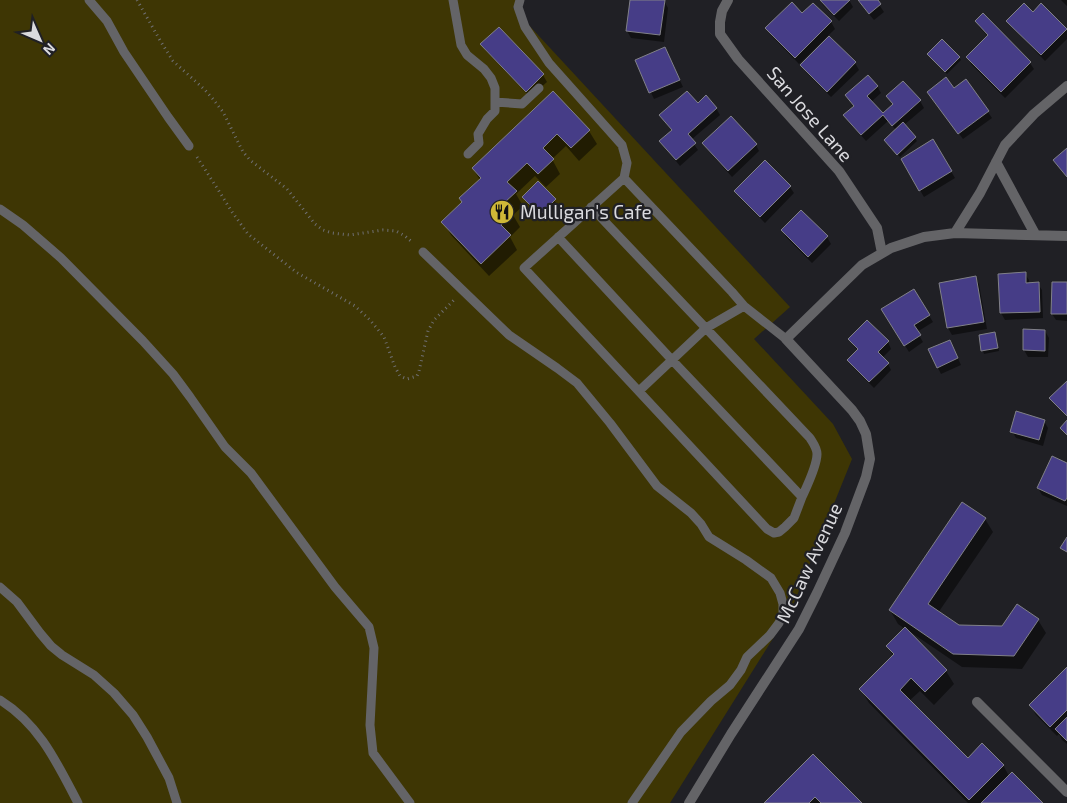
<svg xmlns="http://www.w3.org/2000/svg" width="1067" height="803" font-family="'Exo 2',sans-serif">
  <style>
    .green { fill: #3e3604 }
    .shadow { fill: #0007 }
    .building { fill: #463d87; stroke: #818188 }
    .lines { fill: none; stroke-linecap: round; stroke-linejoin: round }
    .path { stroke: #707074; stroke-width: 3; stroke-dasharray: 1 4; stroke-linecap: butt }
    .lane { stroke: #646467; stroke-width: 9 }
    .street { stroke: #646467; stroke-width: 10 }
    .labels { text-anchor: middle; stroke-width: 4.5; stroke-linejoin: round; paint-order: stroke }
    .street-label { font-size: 19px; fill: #dadade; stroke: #202025 }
    .poi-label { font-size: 19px; fill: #dadade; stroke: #202025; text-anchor: start }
  </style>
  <rect width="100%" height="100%" fill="#202025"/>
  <path class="green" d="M 0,0 L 520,0 L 513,8 L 790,307 L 754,339 L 833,424 L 852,459 L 792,608 L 670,803 L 0,803 Z"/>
  <path class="shadow" d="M 631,0 L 664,1 L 668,8 L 664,42 L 631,38 L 627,31 Z
    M 820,0 L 849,0 L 853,7 L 839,21 L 823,5 Z
    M 857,0 L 876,0 L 884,12 L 874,20 Z
    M 1061,0 L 1067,0 L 1067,6 Z
    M 1041,5 L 1067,31 L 1067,39 L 1045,61 L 1012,27 L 1008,21 L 1033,14 Z
    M 976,21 L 1030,63 L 1034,69 L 1005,98 L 971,64 L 968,57 L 989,37 L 980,28 Z
    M 831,22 L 835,29 L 799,64 L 771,35 L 767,28 Z
    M 499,28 L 543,75 L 547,82 L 530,97 L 486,51 L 482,44 Z
    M 829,38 L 855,63 L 859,70 L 831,97 L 806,72 L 802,65 Z
    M 665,48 L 683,87 L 654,99 L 636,61 Z
    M 930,57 L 959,57 L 961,60 L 947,74 Z
    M 877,86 L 881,93 L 871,102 L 882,115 L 893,105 L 888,96 L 920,101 L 924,108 L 904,125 L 917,141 L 900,157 L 887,143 L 896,130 L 888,121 L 866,141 L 849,122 L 845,115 L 854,107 L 846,96 Z
    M 954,90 L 988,112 L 992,118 L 963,139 L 933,99 Z
    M 553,93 L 589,131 L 597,144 L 579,161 L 566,146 L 552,159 L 560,174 L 546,187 L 535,176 L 516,194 L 523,206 L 513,215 L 520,227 L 510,237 L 517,250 L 489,276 L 451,235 L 443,222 L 463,203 L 480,180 L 473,169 Z
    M 698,105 L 716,108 L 720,115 L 691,140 L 698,150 L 680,166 L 665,148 L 661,141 L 672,131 L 665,122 L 661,115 Z
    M 933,141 L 955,178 L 924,197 L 902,160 Z
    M 703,143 L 756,145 L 759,151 L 732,177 L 707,149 Z
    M 790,187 L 794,193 L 765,223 L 740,198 L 736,191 Z
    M 524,198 L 554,200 L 558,206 L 544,221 L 528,204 Z
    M 801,211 L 827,237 L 831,244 L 812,263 L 786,237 L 782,230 Z
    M 1025,274 L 1029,280 L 1029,284 L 1038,284 L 1042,290 L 1043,318 L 1005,320 L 1001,313 L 999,275 Z
    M 976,278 L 979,284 L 987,329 L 952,335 L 948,328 L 941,284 Z
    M 1067,284 L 1067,321 L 1056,320 L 1052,314 Z
    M 914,291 L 933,322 L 917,332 L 923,342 L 909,352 L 883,310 Z
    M 1045,331 L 1049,338 L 1048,357 L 1028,357 L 1024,350 Z
    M 995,334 L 996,337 L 999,351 L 984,354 L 983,351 Z
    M 850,339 L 888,342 L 891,349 L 882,358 L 888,364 L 891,370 L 874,388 L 853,367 L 849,360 L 858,351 L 854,346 Z
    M 953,348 L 961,365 L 941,374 L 938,368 Z
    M 1044,421 L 1048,428 L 1043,446 L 1016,438 L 1012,431 Z
    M 1067,464 L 1067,506 L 1042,495 L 1038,488 Z
    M 985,519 L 993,532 L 938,613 L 959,626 L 1003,627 L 1038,620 L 1046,633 L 1022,669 L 962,667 L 909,631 L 908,632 L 946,671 L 954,684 L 934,705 L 920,691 L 909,701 L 968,760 L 1003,765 L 1009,776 L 1041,803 L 968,803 L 869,703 L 861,690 L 894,657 L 888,647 L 905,629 L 898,624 L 890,610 Z
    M 1067,669 L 1067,744 L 1062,740 L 1059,734 L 1057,736 L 1036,715 L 1030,705 Z
    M 813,756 L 860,803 L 766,803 Z"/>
  <path class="building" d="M 630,0 L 665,0 L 660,35 L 626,31 Z
    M 820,0 L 850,0 L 834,15 Z
    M 858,0 L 878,0 L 881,4 L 869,14 Z
    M 792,2 L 802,13 L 813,3 L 832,21 L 795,58 L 765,28 Z
    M 1024,3 L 1033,12 L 1041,3 L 1067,29 L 1041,55 L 1006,21 Z
    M 983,13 L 1031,62 L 1001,92 L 966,57 L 988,35 L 975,21 Z
    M 499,27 L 544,74 L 526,92 L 480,44 Z
    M 829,36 L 856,62 L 827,92 L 800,65 Z
    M 942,39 L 960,57 L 945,72 L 927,54 Z
    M 665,47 L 680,80 L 649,93 L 635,60 Z
    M 868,75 L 878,86 L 867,96 L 883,113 L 893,104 L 886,96 L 903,81 L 921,100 L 892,126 L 883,115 L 861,135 L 843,115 L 854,106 L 845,95 Z
    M 946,77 L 954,88 L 966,79 L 989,111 L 958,134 L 927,92 Z
    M 553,91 L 590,130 L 571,148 L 557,134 L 543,148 L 554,159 L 538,174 L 527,163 L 507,182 L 517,191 L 504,203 L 513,213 L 501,225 L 511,235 L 481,264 L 441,222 L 462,202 L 459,198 L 481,178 L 472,168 Z
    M 687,91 L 698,103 L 706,95 L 717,108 L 688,134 L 696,143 L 676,160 L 659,141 L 672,130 L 659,115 Z
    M 731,116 L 757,144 L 728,171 L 702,143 Z
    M 903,122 L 916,137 L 897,155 L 884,140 Z
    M 933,139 L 952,171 L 919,191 L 901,159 Z
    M 1067,148 L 1067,177 L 1053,160 Z
    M 765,160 L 791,186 L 760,217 L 734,191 Z
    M 538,181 L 556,199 L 540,215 L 522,197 Z
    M 801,210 L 828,236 L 808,257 L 781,230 Z
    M 1026,272 L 1026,283 L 1039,282 L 1040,312 L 1000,313 L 998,274 Z
    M 976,276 L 984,322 L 947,328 L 939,283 Z
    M 1052,282 L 1067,282 L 1067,314 L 1051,314 Z
    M 914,289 L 930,315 L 914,325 L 921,335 L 904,346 L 881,309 Z
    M 867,320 L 889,341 L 878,352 L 889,363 L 869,382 L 847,360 L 858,349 L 848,339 Z
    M 1023,329 L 1045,330 L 1045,351 L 1023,350 Z
    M 995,332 L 998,348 L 981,351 L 979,335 Z
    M 950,340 L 958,358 L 937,368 L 928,349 Z
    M 1067,381 L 1067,416 L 1049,398 Z
    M 1016,411 L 1045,420 L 1039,440 L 1010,432 Z
    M 1067,420 L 1067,435 L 1060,428 Z
    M 1052,456 L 1067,463 L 1067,498 L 1065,501 L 1037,488 Z
    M 962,502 L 986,518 L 928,604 L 959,625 L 1002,626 L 1017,604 L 1039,619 L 1014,656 L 953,654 L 889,610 Z
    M 1067,537 L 1067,552 L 1060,548 Z
    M 905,627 L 947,670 L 925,692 L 911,678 L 900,690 L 968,758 L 982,743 L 1004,765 L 969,800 L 859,689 L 894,654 L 886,646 Z
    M 1067,667 L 1067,710 L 1050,727 L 1029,705 Z
    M 1067,717 L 1067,741 L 1055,729 Z
    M 813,754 L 862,803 L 821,803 L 815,797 L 809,803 L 764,803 Z
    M 1012,772 L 1043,803 L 981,803 Z"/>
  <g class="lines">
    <path class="path" d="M 137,0 L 161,42 L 173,61 L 204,89 L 213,99 L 223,112 L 243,152 L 250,160 L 287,189 L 315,224 L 323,230 L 332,233 L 350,235 L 383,230 L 396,231 L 405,236 L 413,243
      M 197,157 L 217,188 L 232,212 L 248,234 L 296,272 L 355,306 L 370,320 L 384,337 L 395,367 L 400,376 L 407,379 L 417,376 L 419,371 L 428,331 L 434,320 L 454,300"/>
    <path class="lane" d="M 89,0 L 107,21 L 124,52 L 168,117 L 189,146
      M 453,0 L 461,45 L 467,55 L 484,69 L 491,78 L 495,88 L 495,111 L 487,119 L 478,134 L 479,143 L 468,154
      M 520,0 L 518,7 L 525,27 L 549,63 L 622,145 L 627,163 L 624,178 L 524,268 L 767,529 L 774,533 L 779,532 L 785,527 L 794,518 L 802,497 L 672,360 L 558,237
      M 495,102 L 522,104 L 539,88
      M 624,178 L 732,292 L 744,306
      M 591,207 L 810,438 C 813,443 817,448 817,454 C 817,466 807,486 802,497
      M 0,209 L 23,225 L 61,258 L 143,341 L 173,374 L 190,397 L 225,447 L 251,473 L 335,587 L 369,627 L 374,648 L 370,725 L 373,753 L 410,803
      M 423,252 L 509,335 L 557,368 L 577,383 L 610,423 L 657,486 L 691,513 L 701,524 L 709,537 L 746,560 L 771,578 L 780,593 L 783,604 L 783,614 L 779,623 L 770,635 L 747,657 L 741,670 L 730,685 L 711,701 L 681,732 L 632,803
      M 639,391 L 706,328 L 744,306 L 786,339
      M 0,587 L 17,602 L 40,633 L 51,646 L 62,655 L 94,675 L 114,693 L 133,715 L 147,737 L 169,778 L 177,803
      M 0,700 C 40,725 57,763 78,803"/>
    <path class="street" d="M 728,0 L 722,11 L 720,22 L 720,34 L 738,59 L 839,171 L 877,228 L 882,253
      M 996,162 L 1035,234
      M 955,233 L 980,193 L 1005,145 L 1034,114 L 1067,86
      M 977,702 L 1067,792
      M 689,803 L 731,734 L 799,629 L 817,593 L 845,533 L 866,477 L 870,459 L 866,434 L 860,421 L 852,410 L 786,339 L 862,265 L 891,248 L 924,237 L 955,233 L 1067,236"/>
  </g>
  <defs>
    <g id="restaurant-disc" transform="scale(1.25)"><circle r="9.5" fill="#cfb837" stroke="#202025"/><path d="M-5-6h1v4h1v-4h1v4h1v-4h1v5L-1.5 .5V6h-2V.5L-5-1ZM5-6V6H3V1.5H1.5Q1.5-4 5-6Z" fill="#111"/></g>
  </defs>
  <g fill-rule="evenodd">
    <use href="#restaurant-disc" x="502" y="212"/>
  </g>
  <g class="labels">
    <g class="street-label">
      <text transform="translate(810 114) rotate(49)" y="7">San Jose Lane</text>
      <text transform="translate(809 563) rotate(-65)" y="7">McCaw Avenue</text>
    </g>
    <g class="poi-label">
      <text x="520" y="219">Mulligan's Cafe</text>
    </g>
  </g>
  <g transform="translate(40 40) rotate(135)" stroke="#202025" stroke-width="4" paint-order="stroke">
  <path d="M0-4L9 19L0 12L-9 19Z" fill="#dadade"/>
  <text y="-8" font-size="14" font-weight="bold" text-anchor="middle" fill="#dadade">N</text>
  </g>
</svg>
